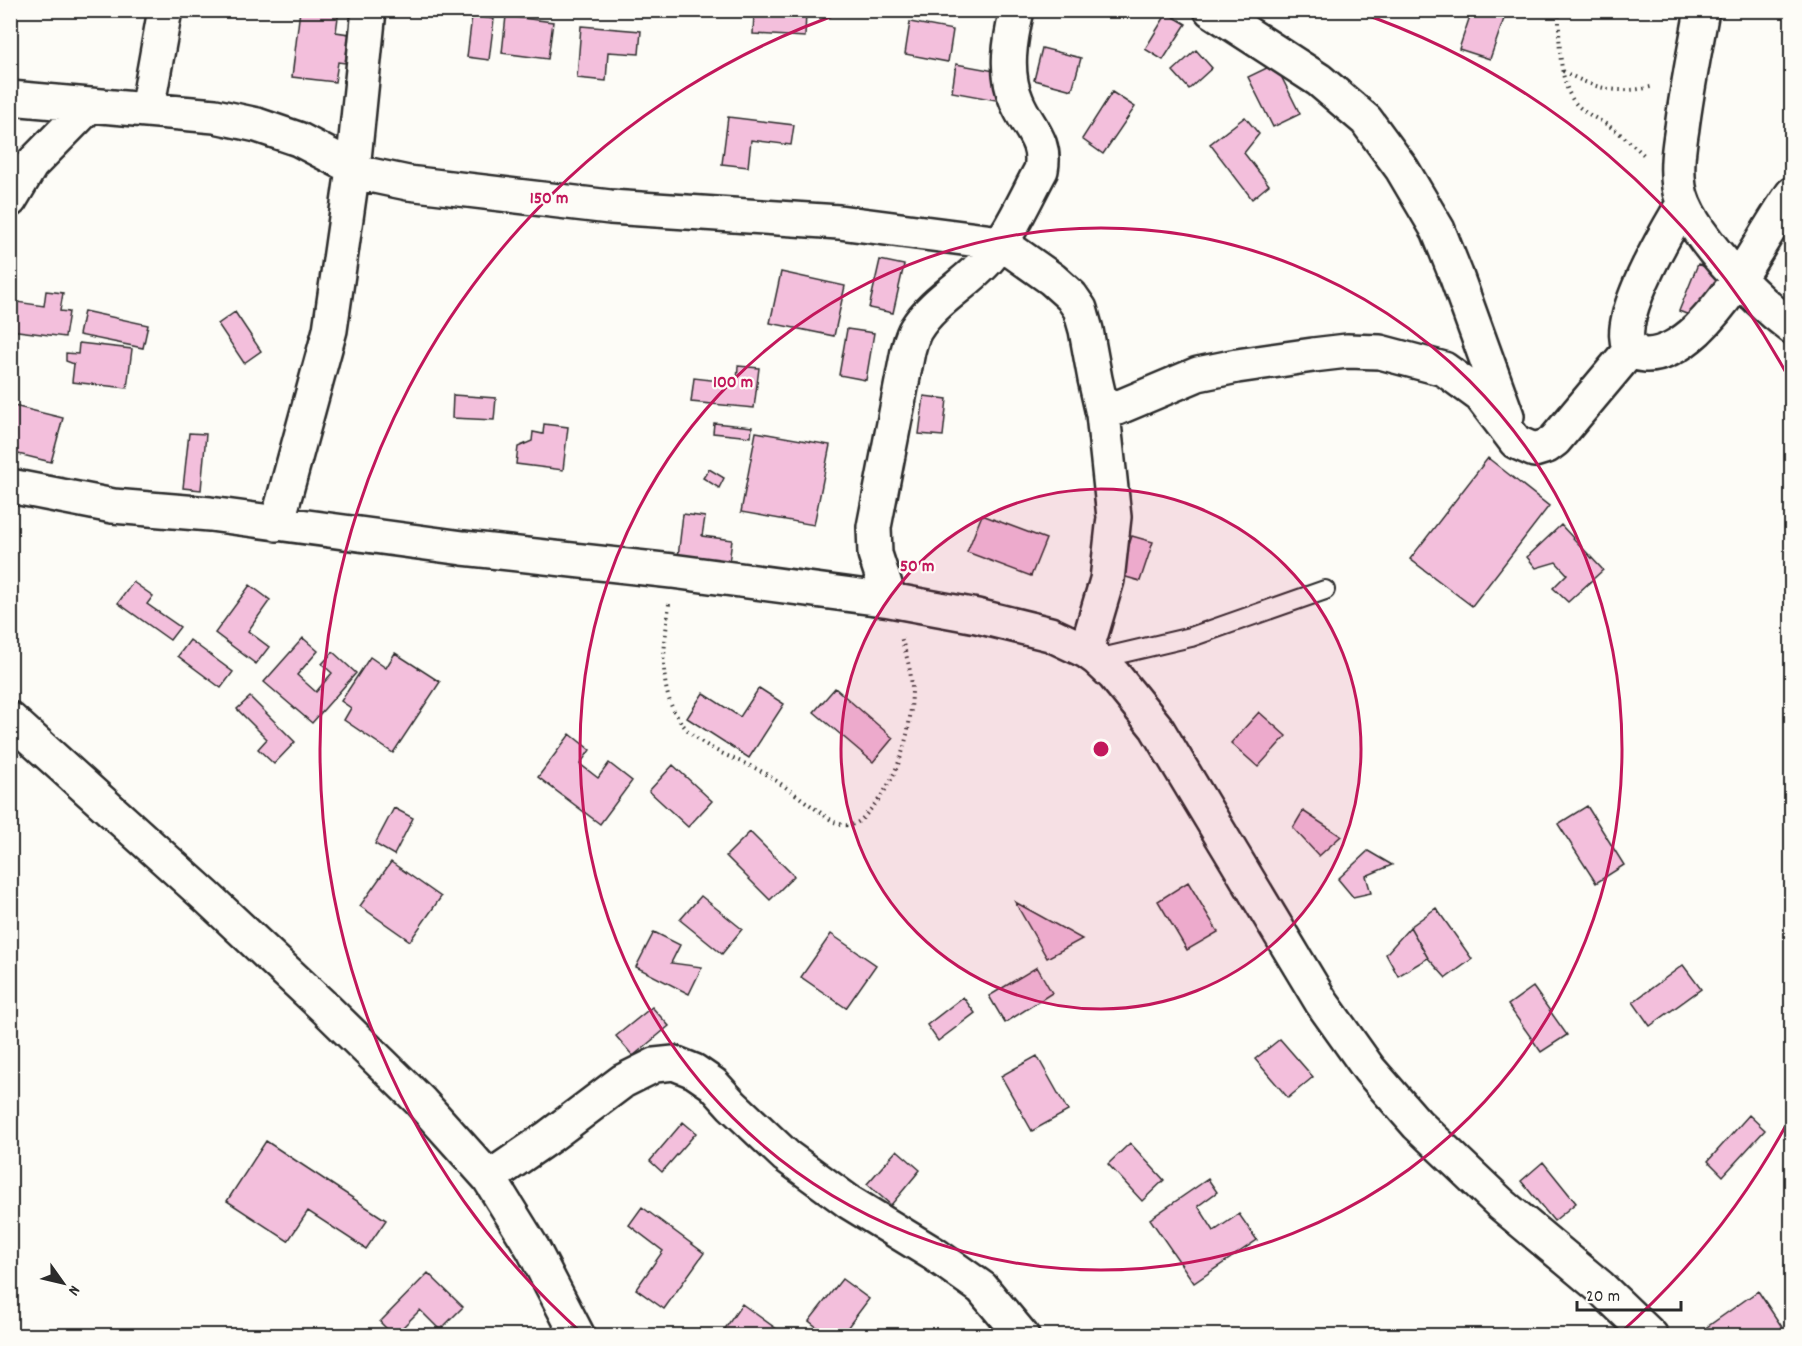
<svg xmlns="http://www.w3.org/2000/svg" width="1802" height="1346" font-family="Dekko,sans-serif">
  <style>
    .building { fill: #f3bfdc; stroke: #2b2b2b; stroke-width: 1.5 }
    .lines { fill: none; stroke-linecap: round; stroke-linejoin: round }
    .service-casing { stroke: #2b2b2b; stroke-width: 22 }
    .minor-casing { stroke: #2b2b2b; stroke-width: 38 }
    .path { stroke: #2b2b2b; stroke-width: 4; stroke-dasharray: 1.5 4.5; stroke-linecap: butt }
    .service { stroke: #fdfcf7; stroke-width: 18 }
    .minor { stroke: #fdfcf7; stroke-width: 33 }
    .ring { fill: none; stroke: #c2185b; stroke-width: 3 }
    .centre { fill: #c2185b; stroke: #fdfcf7; stroke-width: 3 }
    .ring-label { font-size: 18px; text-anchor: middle; font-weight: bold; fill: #c2185b; stroke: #fdfcf7; stroke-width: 4.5; stroke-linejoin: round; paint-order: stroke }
  </style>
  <rect width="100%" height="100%" fill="#fdfcf7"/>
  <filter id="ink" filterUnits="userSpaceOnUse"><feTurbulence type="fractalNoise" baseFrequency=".0167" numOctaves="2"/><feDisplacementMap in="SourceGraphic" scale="12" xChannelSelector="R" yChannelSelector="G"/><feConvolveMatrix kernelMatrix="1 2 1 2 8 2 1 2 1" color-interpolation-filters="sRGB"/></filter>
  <g filter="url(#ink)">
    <path class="building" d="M 300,10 L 339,10 L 336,32 L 349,34 L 345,63 L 338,62 L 335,82 L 292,77 Z
      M 787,10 L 806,10 L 805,37 L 753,34 L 754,14 L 786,16 Z
      M 1472,10 L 1500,10 L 1506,13 L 1490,59 L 1459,49 Z
      M 1167,13 L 1186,24 L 1163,60 L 1145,49 Z
      M 472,16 L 494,19 L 489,60 L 467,57 Z
      M 506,16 L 553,22 L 548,59 L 502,53 Z
      M 910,22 L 953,30 L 948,62 L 905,54 Z
      M 581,26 L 641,31 L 639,54 L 608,52 L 606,81 L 577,78 Z
      M 1042,48 L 1081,58 L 1072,90 L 1034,80 Z
      M 1196,50 L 1212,68 L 1189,89 L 1173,71 Z
      M 956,64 L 1006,73 L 1001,101 L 952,92 Z
      M 1275,64 L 1300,114 L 1273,127 L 1248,77 Z
      M 1112,92 L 1135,107 L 1103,154 L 1082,139 Z
      M 728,117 L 794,125 L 791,145 L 751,140 L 748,167 L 722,164 Z
      M 1245,117 L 1259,134 L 1244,153 L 1269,185 L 1252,199 L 1210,144 Z
      M 880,260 L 904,265 L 893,313 L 869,308 Z
      M 1698,264 L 1723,274 L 1704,321 L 1679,311 Z
      M 781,272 L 845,286 L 834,336 L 770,323 Z
      M 46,291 L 63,293 L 60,311 L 69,312 L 65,337 L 10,330 L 10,301 L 44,306 Z
      M 84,311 L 148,325 L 143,348 L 79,335 Z
      M 235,312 L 261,351 L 244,363 L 218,324 Z
      M 847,329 L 874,333 L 866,380 L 839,375 Z
      M 79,343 L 132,349 L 127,388 L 72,382 L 74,364 L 66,361 L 66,353 L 78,354 Z
      M 738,366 L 759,368 L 754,408 L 691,402 L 694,378 L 737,383 Z
      M 453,395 L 496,398 L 494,420 L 452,418 Z
      M 924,396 L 947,399 L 943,436 L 919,434 Z
      M 10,405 L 63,418 L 51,462 L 10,452 Z
      M 714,423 L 752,427 L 751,437 L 713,433 Z
      M 544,424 L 568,427 L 563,470 L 516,464 L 518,447 L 532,441 L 533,432 L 543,434 Z
      M 756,432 L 830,445 L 814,525 L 741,512 Z
      M 189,433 L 206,434 L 201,490 L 183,488 Z
      M 1488,458 L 1549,506 L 1472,606 L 1410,559 Z
      M 709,469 L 724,478 L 719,488 L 703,478 Z
      M 683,514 L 705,517 L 702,536 L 732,540 L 729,563 L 678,557 Z
      M 982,515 L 1046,539 L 1031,576 L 967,552 Z
      M 1561,525 L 1603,570 L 1568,602 L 1553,588 L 1567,574 L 1556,562 L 1536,568 L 1527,557 Z
      M 1132,536 L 1153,542 L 1140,581 L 1119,575 Z
      M 133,582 L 153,596 L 147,604 L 180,627 L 170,640 L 118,603 Z
      M 250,585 L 270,600 L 248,631 L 269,647 L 256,664 L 215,633 Z
      M 303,638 L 318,651 L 297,675 L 316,692 L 332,673 L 322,664 L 333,652 L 356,673 L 312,723 L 264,682 Z
      M 190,640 L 233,672 L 221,688 L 178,656 Z
      M 395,653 L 440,682 L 393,753 L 344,720 L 351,708 L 341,701 L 370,657 L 386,668 Z
      M 759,688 L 784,704 L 749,758 L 687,718 L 703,693 L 740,717 Z
      M 835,688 L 893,738 L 873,762 L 814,712 Z
      M 250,697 L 295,742 L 274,764 L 258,749 L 267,739 L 237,709 Z
      M 1259,712 L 1286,736 L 1258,767 L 1231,743 Z
      M 570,734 L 590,750 L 580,764 L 598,778 L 609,763 L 632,781 L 600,824 L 538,777 Z
      M 673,765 L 712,801 L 688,827 L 649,791 Z
      M 1587,806 L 1624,865 L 1596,883 L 1558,824 Z
      M 394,808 L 413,818 L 394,855 L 375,844 Z
      M 1303,811 L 1341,836 L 1319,856 L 1293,828 Z
      M 750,832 L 794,876 L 770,900 L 726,856 Z
      M 1368,851 L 1392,865 L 1366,876 L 1371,893 L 1353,897 L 1338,879 Z
      M 391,862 L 441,897 L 410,941 L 360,906 Z
      M 1188,882 L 1218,932 L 1187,950 L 1158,901 Z
      M 701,896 L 742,929 L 722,954 L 680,920 Z
      M 1015,902 L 1082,939 L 1047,958 Z
      M 1436,908 L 1472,959 L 1446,978 L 1428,958 L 1410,927 Z
      M 1410,927 L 1428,958 L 1398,976 L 1386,954 Z
      M 654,932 L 680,945 L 671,963 L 702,967 L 689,994 L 636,967 Z
      M 831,934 L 876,965 L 846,1008 L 801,977 Z
      M 1683,965 L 1701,989 L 1650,1026 L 1633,1002 Z
      M 1037,967 L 1052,993 L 1005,1023 L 989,996 Z
      M 1533,987 L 1567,1035 L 1541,1052 L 1508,1005 Z
      M 963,997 L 975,1013 L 938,1041 L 927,1025 Z
      M 652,1007 L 669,1026 L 633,1056 L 616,1036 Z
      M 1280,1039 L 1313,1077 L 1288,1098 L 1255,1059 Z
      M 1037,1056 L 1068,1111 L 1032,1131 L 1001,1076 Z
      M 1749,1115 L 1765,1130 L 1723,1176 L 1708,1161 Z
      M 683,1122 L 696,1133 L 662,1172 L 650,1161 Z
      M 266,1141 L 386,1220 L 366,1249 L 308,1211 L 288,1241 L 227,1201 Z
      M 1130,1143 L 1164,1180 L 1142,1201 L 1108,1164 Z
      M 897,1150 L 920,1170 L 891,1205 L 867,1184 Z
      M 1543,1162 L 1576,1203 L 1554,1221 L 1521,1181 Z
      M 1208,1179 L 1217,1192 L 1198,1206 L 1214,1231 L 1239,1214 L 1257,1240 L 1194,1283 L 1150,1219 Z
      M 642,1207 L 704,1253 L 664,1309 L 636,1289 L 663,1251 L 629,1225 Z
      M 428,1273 L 463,1307 L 440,1330 L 420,1310 L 394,1336 L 380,1322 Z
      M 842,1279 L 869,1299 L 841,1336 L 828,1336 L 809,1321 Z
      M 1758,1291 L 1786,1333 L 1783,1336 L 1698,1336 L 1697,1334 Z
      M 742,1304 L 778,1330 L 774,1336 L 720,1336 Z"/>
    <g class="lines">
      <g class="service-casing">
        <path id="service" d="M 1097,659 L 1191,637 L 1325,590"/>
      </g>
      <g class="minor-casing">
        <path id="minor" d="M 1211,10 L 1319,80 L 1366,120 L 1402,169 L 1438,230 L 1456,275 L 1507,416
          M 1702,10 C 1695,50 1687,88 1682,128 C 1679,147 1676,167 1679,187 C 1685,230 1757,301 1792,327
          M 10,98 L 215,116 L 257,125 L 298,139 L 365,174 L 408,183 L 610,207 L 839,222 L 1001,243 L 1052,279 L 1071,296 L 1080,309 L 1086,330 L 1095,379 L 1103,414 L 1114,517 L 1107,580 L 1086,651
          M 147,110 L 165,10
          M 10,200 L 31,165 L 90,105
          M 1683,204 C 1672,223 1591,353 1645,355 C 1664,356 1684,342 1697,330 C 1738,290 1760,240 1792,194
          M 1103,414 L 1198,374 L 1237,366 L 1313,355 L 1347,351 L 1380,352 L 1444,369 L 1481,396 L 1516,442 L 1534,450 L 1547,446 L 1555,440 L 1632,348
          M 10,486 L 113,506 L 210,514 L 463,548 L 672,571 L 890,600 L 977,616 L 1050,634 L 1086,651 L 1097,659 L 1114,675 L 1156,727 L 1322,1003 L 1369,1069 L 1417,1124 L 1501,1204 L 1599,1286 L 1651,1336
          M 277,524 L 330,330 L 353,169 L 369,10
          M 890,600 L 875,554 L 874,527 L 908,351 C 910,344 912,335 916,329 C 934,300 967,284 989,258 C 1011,233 1025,199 1041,170 C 1047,140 1027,127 1017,102 C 1004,73 1010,40 1017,10
          M 10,719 L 208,898 L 324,1007 L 420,1101 L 489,1178 L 533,1249 L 578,1336
          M 489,1178 L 550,1136 L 623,1081 L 655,1065 L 674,1063 L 694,1071 L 713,1084 L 732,1105 L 786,1156 L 849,1202 L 934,1254 L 982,1288 L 1022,1336"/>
      </g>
      <path class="path" d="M 1559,10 C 1559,37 1558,85 1577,105 C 1587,115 1601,120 1612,128 C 1624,136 1634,146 1644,155
        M 1563,71 C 1595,89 1618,95 1655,86
        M 669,604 C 664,654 652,708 702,742 C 719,754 741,761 759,770 C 785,785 809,805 834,822 C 838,823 844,826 848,825 C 858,825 864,817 870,810 C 899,778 911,734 912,691 C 912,673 906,654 901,637"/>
      <use href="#service" class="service"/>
      <use href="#minor" class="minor"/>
    </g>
  </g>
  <circle cx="1101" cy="749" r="260" fill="#c2185b" fill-opacity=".12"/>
  <g class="ring">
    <circle cx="1101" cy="749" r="260"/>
    <circle cx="1101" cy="749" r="521"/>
    <path d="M1791 1116A781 781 0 0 1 1619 1334M583 1334A781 781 0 0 1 847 11M1355 11A781 781 0 0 1 1791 382"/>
  </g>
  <circle cx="1101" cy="749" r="9" class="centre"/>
  <g class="ring-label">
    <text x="549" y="203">150 m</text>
    <text x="733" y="387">100 m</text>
    <text x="917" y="571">50 m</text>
  </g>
  <rect width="1802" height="1346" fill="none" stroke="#fdfcf7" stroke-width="36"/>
  <rect x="18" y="18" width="1766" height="1310" fill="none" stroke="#2b2b2b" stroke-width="2" filter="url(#ink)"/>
  <g transform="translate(63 1283) rotate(124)" stroke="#fdfcf7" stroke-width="4.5" paint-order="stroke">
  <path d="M0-4.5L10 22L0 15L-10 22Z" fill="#2b2b2b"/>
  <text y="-9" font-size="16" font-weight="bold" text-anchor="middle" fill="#2b2b2b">N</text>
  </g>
  <path d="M1577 1301v9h104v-9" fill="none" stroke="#2b2b2b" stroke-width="3"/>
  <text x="1586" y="1301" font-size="18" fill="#2b2b2b" stroke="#fdfcf7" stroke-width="4.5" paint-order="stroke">20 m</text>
</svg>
